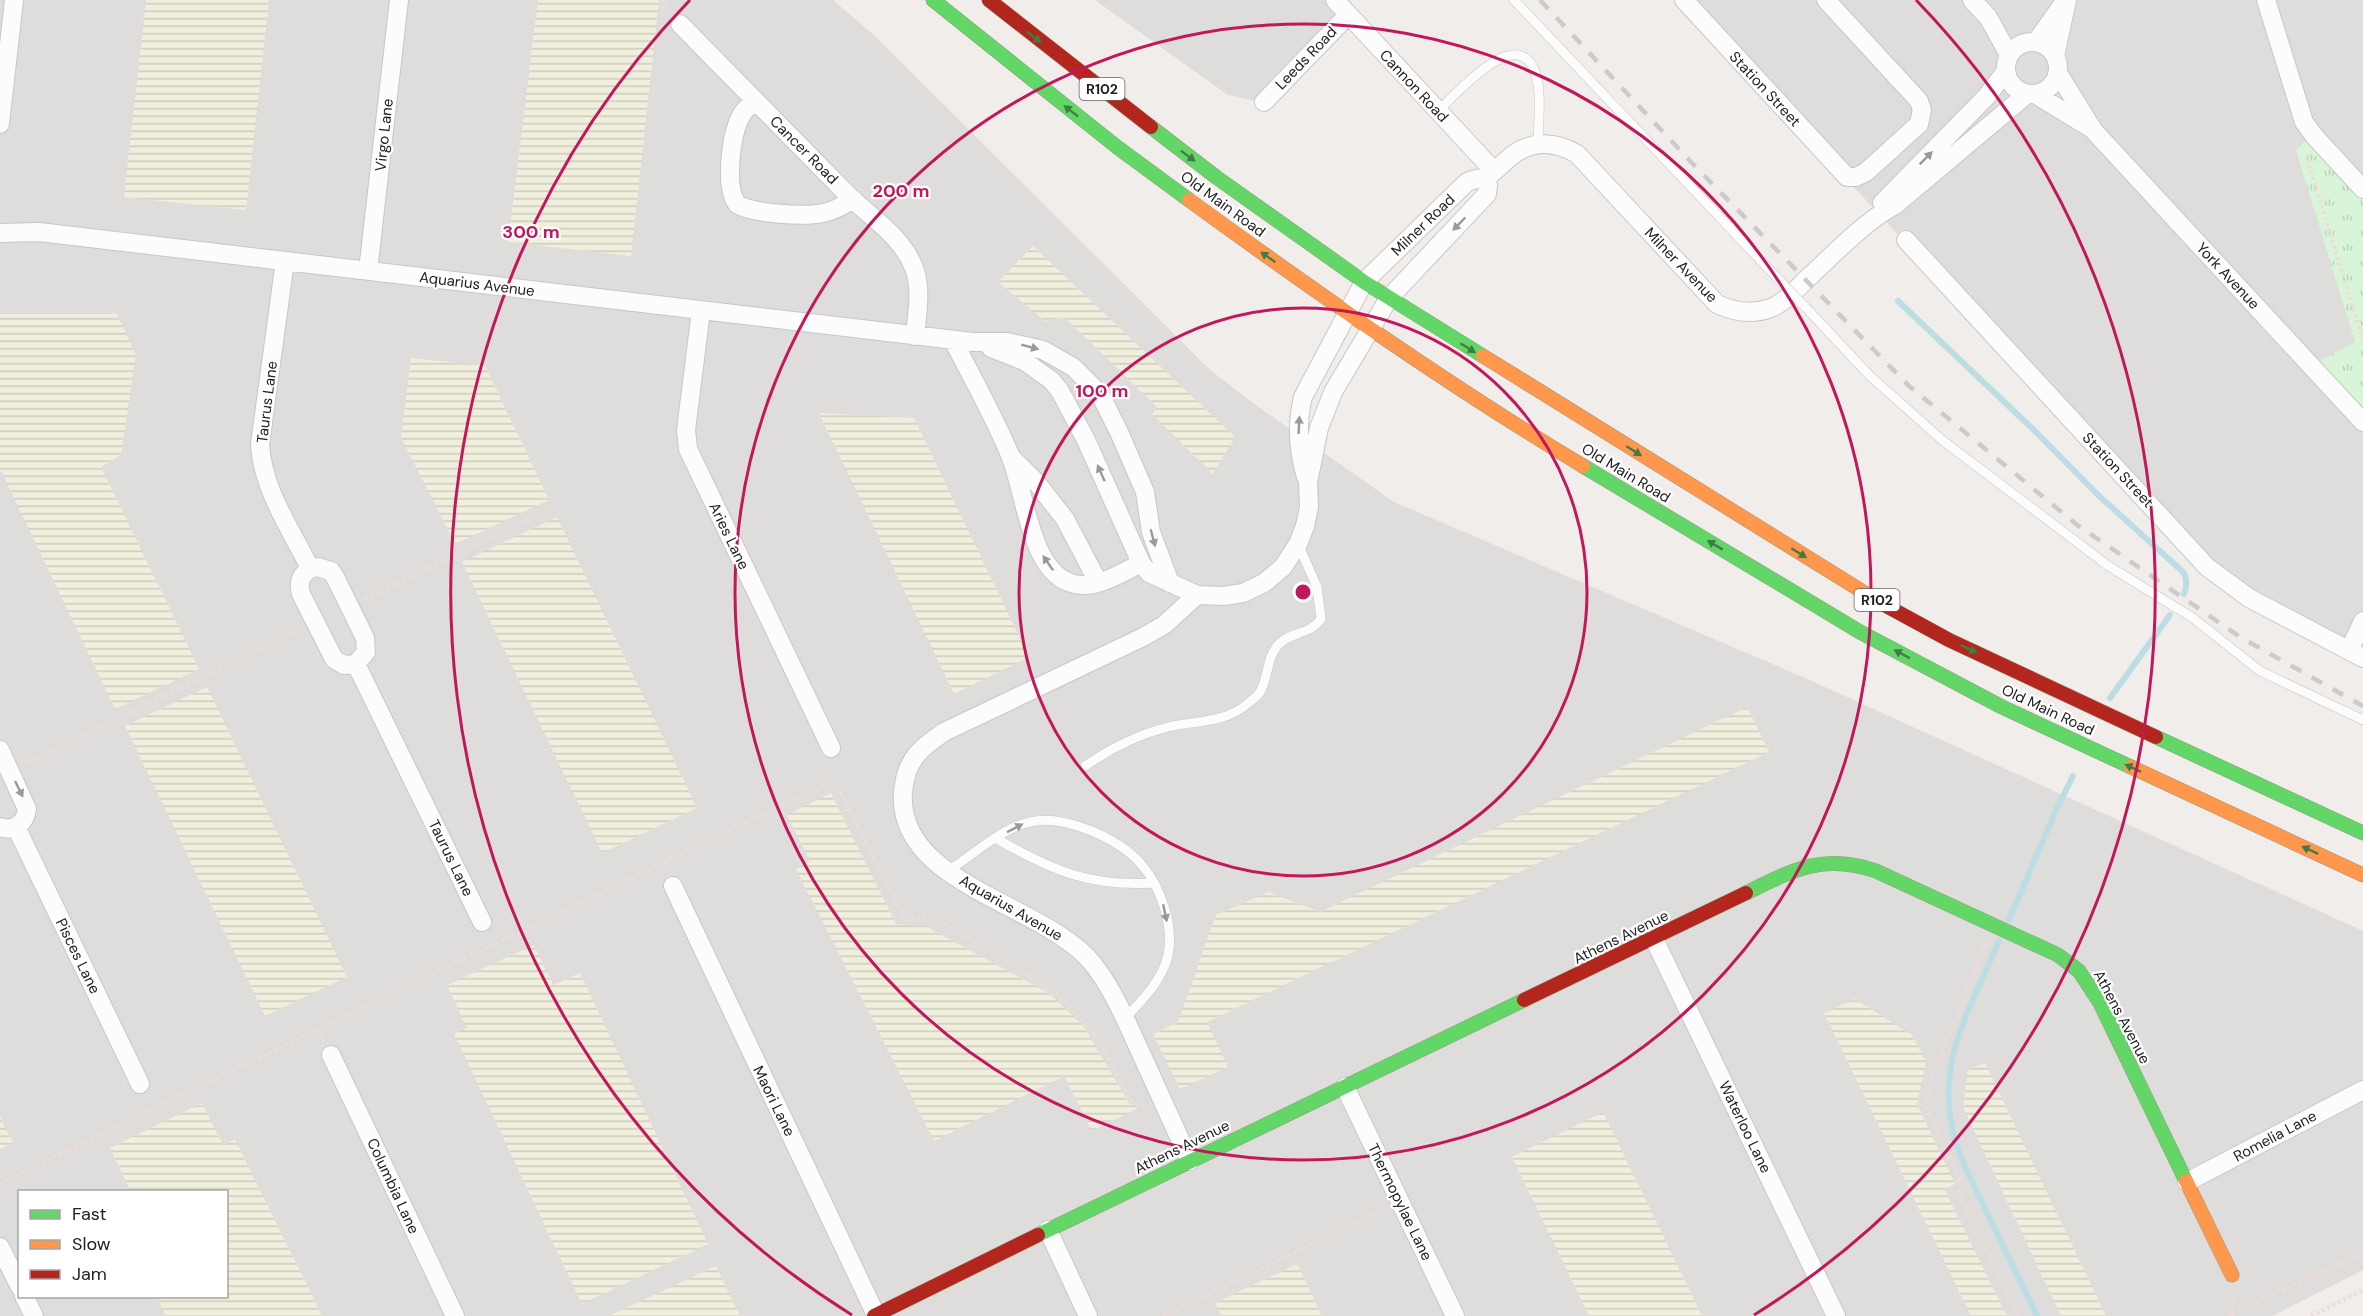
<svg xmlns="http://www.w3.org/2000/svg" width="2363" height="1316" font-family="'DM Sans',sans-serif">
  <style>
    .residential { fill: #dfdddb; fill-rule: evenodd }
    .farmland { fill: url(#farmland-rules) }
    .park { fill: url(#park-tufts) }
    .lines { fill: none; stroke-linecap: round; stroke-linejoin: round }
    .stream { stroke: #bddde4; stroke-width: 6 }
    .lane-casing { stroke: #c8c7c6; stroke-width: 10 }
    .street-casing { stroke: #c8c7c6; stroke-width: 20 }
    .fast-casing { stroke: #9a9a80; stroke-width: 15 }
    .slow-casing { stroke: #9a9a80; stroke-width: 15 }
    .jam-casing { stroke: #9a9a80; stroke-width: 15 }
    .path { stroke: #eddcda; stroke-width: 4; stroke-dasharray: 3 3; stroke-linecap: butt }
    .lane { stroke: #fdfcfc; stroke-width: 9 }
    .street { stroke: #fdfcfc; stroke-width: 18 }
    .fast { stroke: #63d668; stroke-width: 14 }
    .slow { stroke: #ff974d; stroke-width: 14 }
    .jam { stroke: #b3261e; stroke-width: 14 }
    .rail { stroke: #cbcbcb; stroke-width: 4.5; stroke-dasharray: 12 12; stroke-linecap: butt }
    .lane-bridge-casing { stroke: #c8c7c6; stroke-width: 10; stroke-linecap: butt }
    .lane-bridge { stroke: #fdfcfc; stroke-width: 9 }
    .oneway { fill: #427c44 }
    .oneway2 { fill: #9a9999 }
    .ring { fill: none; stroke: #c2185b; stroke-width: 3 }
    .labels { text-anchor: middle; stroke-width: 4.5; stroke-linejoin: round; paint-order: stroke }
    .shield { fill: #fff; stroke: #646464; stroke-width: 1.5 }
    .shield-label { font-size: 14px; font-weight: bold; fill: #212121 }
    .street-label { font-size: 15px; fill: #212121; stroke: #fff }
    .centre { fill: #c2185b; stroke: #fff; stroke-width: 3 }
    .ring-label { font-size: 18px; text-anchor: middle; font-weight: bold; fill: #c2185b; stroke: #fff; stroke-width: 4.5; stroke-linejoin: round; paint-order: stroke }
  </style>
  <defs>
    <pattern id="farmland-rules" width="6" height="5" patternUnits="userSpaceOnUse" patternTransform="scale(1.5)"><rect width="6" height="5" fill="#f0efdd"/><path d="M0 2.5h6" fill="none" stroke="#cecdbd"/></pattern>
    <pattern id="park-tufts" width="24" height="20" patternUnits="userSpaceOnUse" patternTransform="scale(1.5)"><rect width="24" height="20" fill="#d8f5d7"/><path d="M3 7l-1-3M5 7V3M7 7l1-3M15 17l-1-3M17 17v-4M19 17l1-3" fill="none" stroke="#b9d2b8"/></pattern>
  </defs>
  <rect width="100%" height="100%" fill="#f0edea"/>
  <path class="residential" d="M 0,0 L 833,0 L 875,36 L 1209,369 L 1257,406 L 1394,502 L 1805,678 L 2363,931 L 2363,1270 L 2272,1316 L 0,1316 ZM 20,1192 L 226,1192 L 226,1296 L 20,1296 Z
    M 1095,0 L 1338,0 L 1351,14 L 1266,103 L 1228,95 Z
    M 1681,0 L 2363,0 L 2363,651 L 2206,568 Z"/>
  <path class="farmland" d="M 146,0 L 269,0 L 246,210 L 124,197 Z
    M 538,0 L 659,0 L 631,256 L 508,242 Z
    M 1033,246 L 1235,437 L 1213,474 L 1152,414 L 1157,407 L 1064,317 L 1045,321 L 998,282 Z
    M 0,314 L 117,314 L 136,355 L 121,455 L 101,467 L 199,669 L 115,709 L 0,469 Z
    M 411,358 L 485,366 L 549,500 L 455,544 L 401,437 Z
    M 819,413 L 914,418 L 1029,657 L 954,694 Z
    M 557,517 L 697,808 L 602,853 L 462,562 Z
    M 207,687 L 347,977 L 265,1016 L 125,726 Z
    M 1747,707 L 1769,752 L 1207,1022 L 1228,1067 L 1180,1089 L 1153,1034 L 1178,1022 L 1216,915 L 1269,892 L 1320,912 Z
    M 831,793 L 896,924 L 925,926 L 1050,994 L 1084,1027 L 1129,1103 L 1138,1108 L 1092,1131 L 1064,1076 L 934,1141 L 796,869 L 810,861 L 787,815 Z
    M 534,945 L 553,985 L 580,973 L 708,1244 L 582,1304 L 454,1034 L 467,1028 L 447,985 Z
    M 1855,999 L 1912,1035 L 1926,1062 L 1917,1104 L 1955,1184 L 1944,1189 L 2007,1316 L 1971,1316 L 1824,1013 Z
    M 1985,1063 L 2106,1316 L 2061,1316 L 1963,1107 L 1968,1069 Z
    M 202,1103 L 223,1145 L 235,1139 L 322,1316 L 166,1316 L 157,1297 L 226,1296 L 226,1192 L 123,1191 L 129,1188 L 110,1148 Z
    M 1603,1112 L 1702,1316 L 1589,1316 L 1512,1157 Z
    M 0,1117 L 13,1143 L 0,1149 Z
    M 1297,1264 L 1322,1316 L 1222,1316 L 1215,1303 Z
    M 716,1266 L 740,1316 L 609,1316 Z"/>
  <path class="park" d="M 2307,140 L 2363,201 L 2363,408 L 2320,361 L 2355,342 L 2296,150 Z"/>
  <g class="lines">
    <path class="stream" d="M 1898,301 L 2035,431 L 2098,495 L 2182,571 C 2188,578 2187,586 2184,594
      M 2110,698 L 2170,615
      M 2009,920 L 2056,810 L 2073,776
      M 1999,941 C 1964,1022 1926,1078 1965,1167 L 2037,1316"/>
    <g class="lane-casing">
      <path id="lane" d="M 1514,0 L 1763,263
        M 1438,111 C 1457,93 1520,20 1536,75 C 1542,96 1538,123 1538,144
        M 1810,312 L 1869,375 L 1942,440 L 2107,565 L 2193,618 L 2260,671 L 2363,720
        M 1085,766 C 1111,748 1136,735 1168,727 C 1193,721 1226,723 1247,704 C 1251,701 1258,696 1260,692 C 1269,676 1266,659 1278,645 C 1290,631 1309,636 1321,619 L 1317,587 L 1298,544
        M 995,838 C 1051,870 1089,887 1154,883
        M 948,871 C 971,856 1000,830 1026,823 C 1060,812 1120,838 1142,865 C 1161,888 1174,925 1168,955 C 1163,979 1142,1001 1125,1018"/>
    </g>
    <g class="street-casing">
      <path id="street" d="M 1335,0 L 1494,171
        M 1684,0 L 1847,177 L 1856,177 L 1866,172 L 1919,124 L 1922,110 L 1919,101 L 1826,0
        M 1972,0 L 1988,17 L 2009,55
        M 2266,0 L 2304,122 L 2315,137 L 2363,189
        M 680,24 C 736,81 791,137 847,194 C 870,217 902,236 914,268 C 922,289 917,314 915,336
        M2006 68a26 26 0 1 1 52 0a26 26 0 1 1-52 0Z
        M 2036,42 L 2063,4
        M 2055,56 L 2067,0
        M 2058,73 L 2093,130 L 2363,422
        M 2035,94 L 2089,127
        M 755,101 C 751,105 745,109 742,114 C 731,133 724,186 737,204 C 753,214 804,217 823,213 C 834,211 843,206 853,199
        M 1264,102 L 1348,15
        M 0,124 L 14,0
        M 1882,203 L 1987,96 L 2006,71
        M 0,233 L 39,232 L 972,342 L 1007,342 L 1043,350 L 1073,367 L 1093,387 L 1101,396 L 1119,432 L 1145,492 L 1151,532 L 1170,583
        M 1906,240 L 2207,567 L 2249,598 L 2363,658
        M 285,261 L 260,444 C 262,488 291,530 310,568
        M 368,271 L 399,0
        M 701,311 L 686,430 L 688,449 L 831,748
        M 953,340 C 972,378 994,416 1010,455 C 1025,490 1029,566 1068,582 C 1092,592 1120,574 1141,563
        M 991,348 L 1024,361 L 1051,380 L 1060,391 L 1086,440 L 1141,563 L 1149,573 L 1197,595
        M 1012,458 L 1036,482 L 1065,519 L 1098,582
        M 1306,477 C 1298,450 1296,425 1303,397 L 1364,282 L 1466,183 C 1473,178 1482,179 1488,176 C 1496,171 1503,163 1510,157 C 1531,140 1555,141 1577,154 L 1717,304 C 1734,312 1752,315 1771,308 C 1786,302 1798,287 1810,276 C 1837,251 1863,223 1895,205 L 2027,94
        M 317,567 L 331,571 L 335,577 L 365,638 L 366,652 L 356,664 L 344,665 L 334,659 L 301,594 C 297,580 303,570 317,567 Z
        M 2349,651 L 2363,621
        M 356,664 L 482,922
        M 0,750 L 27,809 C 25,823 15,832 0,827
        M 16,827 L 140,1084
        M 673,886 L 876,1315
        M 1654,939 L 1836,1316
        M 331,1055 L 455,1316
        M 1345,1087 L 1455,1316
        M 1190,1161 C 1173,1124 1156,1086 1139,1049 C 1126,1021 1113,989 1093,964 C 1046,904 896,885 903,792 C 906,760 919,749 944,732 L 1143,637 L 1164,625 L 1197,595 L 1224,596 L 1243,593 L 1264,583 L 1283,567 L 1298,544 L 1305,526 L 1309,507 L 1308,482 L 1319,428 L 1333,392 L 1389,298 L 1487,194 L 1488,186 L 1487,177
        M 2187,1182 L 2363,1090
        M 1048,1230 L 1088,1316
        M 0,1247 L 20,1287
        M 24,1296 L 34,1316"/>
    </g>
    <g class="fast-casing">
      <path id="fast" d="M 933,0 L 1117,147 L 1189,200
        M 1151,127 L 1216,177 L 1364,282 L 1483,356
        M 1583,466 L 1860,632 L 2002,707 L 2131,767
        M 2156,737 L 2363,833
        M 1746,893 C 1793,870 1823,853 1876,871 L 2058,955 L 2079,971 L 2100,1003 L 2186,1181
        M 1038,1235 L 1524,1000"/>
    </g>
    <g class="slow-casing">
      <path id="slow" d="M 1189,200 C 1317,293 1448,385 1583,466
        M 1483,356 L 1881,603
        M 2131,767 L 2363,875
        M 2186,1181 L 2232,1275"/>
    </g>
    <g class="jam-casing">
      <path id="jam" d="M 989,0 L 1151,127
        M 1881,603 L 1949,640 L 2156,737
        M 1524,1000 L 1746,893
        M 874,1316 L 1038,1235"/>
    </g>
    <path class="path" d="M 664,0 L 664,14
      M 2310,155 L 2307,158 L 2363,340
      M 365,599 L 543,512
      M 25,764 L 302,629
      M 1986,944 L 1933,1074 L 1926,1106 L 1960,1181 L 1959,1194 L 2019,1316
      M 317,1029 L 324,1042
      M 0,1185 L 8,1179 L 826,784 L 839,789 L 904,919 L 909,921 L 927,914 L 934,915 L 954,931 L 998,954 L 1023,973 L 1056,994 L 1092,1031 L 1109,1059 L 1130,1101 L 1147,1107
      M 2233,1312 L 2363,1254
      M 1164,1316 L 1384,1209
      M 2232,1316 L 2233,1294
      M 2311,1316 L 2363,1290"/>
    <use href="#lane" class="lane"/>
    <use href="#street" class="street"/>
    <use href="#fast" class="fast"/>
    <use href="#slow" class="slow"/>
    <use href="#jam" class="jam"/>
    <path class="rail" d="M 1540,0 L 1692,163 L 1909,386 L 2076,524 L 2240,637 L 2363,706"/>
    <g class="lane-bridge-casing">
      <path id="lane-bridge" d="M 1763,263 L 1810,312"/>
    </g>
    <use href="#lane-bridge" class="lane-bridge"/>
  </g>
  <defs><path id="oneway-solid" d="M-6-.8H1V-3.2L6.5 0L1 3.2V.8H-6Z" transform="scale(1.5)"/></defs>
  <g class="oneway">
    <use href="#oneway-solid" transform="translate(1034 37) rotate(38)"/>
    <use href="#oneway-solid" transform="translate(1071 111) rotate(-142)"/>
    <use href="#oneway-solid" transform="translate(1188 156) rotate(37)"/>
    <use href="#oneway-solid" transform="translate(1268 257) rotate(-145)"/>
    <use href="#oneway-solid" transform="translate(1468 348) rotate(32)"/>
    <use href="#oneway-solid" transform="translate(1634 451) rotate(32)"/>
    <use href="#oneway-solid" transform="translate(1715 545) rotate(-149)"/>
    <use href="#oneway-solid" transform="translate(1799 553) rotate(32)"/>
    <use href="#oneway-solid" transform="translate(1969 649) rotate(25)"/>
    <use href="#oneway-solid" transform="translate(1902 654) rotate(-152)"/>
    <use href="#oneway-solid" transform="translate(2133 768) rotate(-155)"/>
    <use href="#oneway-solid" transform="translate(2310 850) rotate(-155)"/>
  </g>
  <g class="oneway2">
    <use href="#oneway-solid" transform="translate(1926 158) rotate(-45)"/>
    <use href="#oneway-solid" transform="translate(1459 224) rotate(134)"/>
    <use href="#oneway-solid" transform="translate(1030 347) rotate(15)"/>
    <use href="#oneway-solid" transform="translate(1299 425) rotate(-87)"/>
    <use href="#oneway-solid" transform="translate(1101 473) rotate(-114)"/>
    <use href="#oneway-solid" transform="translate(1153 538) rotate(75)"/>
    <use href="#oneway-solid" transform="translate(1048 563) rotate(-125)"/>
    <use href="#oneway-solid" transform="translate(19 789) rotate(64)"/>
    <use href="#oneway-solid" transform="translate(1015 828) rotate(-27)"/>
    <use href="#oneway-solid" transform="translate(1165 913) rotate(78)"/>
  </g>
  <g class="ring">
    <circle cx="1303" cy="592" r="284"/>
    <circle cx="1303" cy="592" r="568"/>
    <path d="M852 1315A852 852 0 0 1 690 0M1916 0A852 852 0 0 1 1754 1315"/>
  </g>
  <g class="labels">
    <g class="shield">
      <rect x="1079.5" y="78" width="45" height="22" rx="4.5"/>
      <rect x="1854.5" y="589" width="45" height="22" rx="4.5"/>
    </g>
    <g class="shield-label">
      <text x="1102" y="94">R102</text>
      <text x="1877" y="605">R102</text>
    </g>
    <g class="street-label">
      <text transform="translate(1306 58) rotate(-46)" y="5">Leeds Road</text>
      <text transform="translate(1414 86) rotate(47)" y="5">Cannon Road</text>
      <text transform="translate(1765 89) rotate(47)" y="5">Station Street</text>
      <text transform="translate(384 135) rotate(-84)" y="5">Virgo Lane</text>
      <text transform="translate(804 150) rotate(45)" y="5">Cancer Road</text>
      <text transform="translate(1223 204) rotate(36)" y="5">Old Main Road</text>
      <text transform="translate(1423 225) rotate(-44)" y="5">Milner Road</text>
      <text transform="translate(1681 265) rotate(46)" y="5">Milner Avenue</text>
      <text transform="translate(2228 276) rotate(47)" y="5">York Avenue</text>
      <text transform="translate(477 284) rotate(7)" y="5">Aquarius Avenue</text>
      <text transform="translate(267 402) rotate(-83)" y="5">Taurus Lane</text>
      <text transform="translate(2118 470) rotate(47)" y="5">Station Street</text>
      <text transform="translate(1626 473) rotate(31)" y="5">Old Main Road</text>
      <text transform="translate(729 536) rotate(64)" y="5">Aries Lane</text>
      <text transform="translate(2048 710) rotate(25)" y="5">Old Main Road</text>
      <text transform="translate(451 858) rotate(64)" y="5">Taurus Lane</text>
      <text transform="translate(1011 908) rotate(30)" y="5">Aquarius Avenue</text>
      <text transform="translate(1621 937) rotate(-26)" y="5">Athens Avenue</text>
      <text transform="translate(78 956) rotate(64)" y="5">Pisces Lane</text>
      <text transform="translate(2122 1017) rotate(62)" y="5">Athens Avenue</text>
      <text transform="translate(774 1101) rotate(64)" y="5">Maori Lane</text>
      <text transform="translate(1745 1127) rotate(64)" y="5">Waterloo Lane</text>
      <text transform="translate(2275 1136) rotate(-28)" y="5">Romelia Lane</text>
      <text transform="translate(1182 1147) rotate(-26)" y="5">Athens Avenue</text>
      <text transform="translate(393 1186) rotate(65)" y="5">Columbia Lane</text>
      <text transform="translate(1400 1202) rotate(64)" y="5">Thermopylae Lane</text>
    </g>
  </g>
  <circle cx="1303" cy="592" r="9" class="centre"/>
  <g class="ring-label">
    <text x="901" y="197">200 m</text>
    <text x="531" y="238">300 m</text>
    <text x="1102" y="397">100 m</text>
  </g>
  <rect x="18" y="1190" width="210" height="108" fill="#ffffff" stroke="#a6a6a6" stroke-width="1.5"/>
  <rect x="30" y="1210" width="30" height="9" fill="#63d668" stroke="#a6a6a6" stroke-width="1.5"/>
  <text x="72" y="1220" font-size="18" fill="#212121">Fast</text>
  <rect x="30" y="1240" width="30" height="9" fill="#ff974d" stroke="#a6a6a6" stroke-width="1.5"/>
  <text x="72" y="1250" font-size="18" fill="#212121">Slow</text>
  <rect x="30" y="1270" width="30" height="9" fill="#b3261e" stroke="#a6a6a6" stroke-width="1.5"/>
  <text x="72" y="1280" font-size="18" fill="#212121">Jam</text>
</svg>
